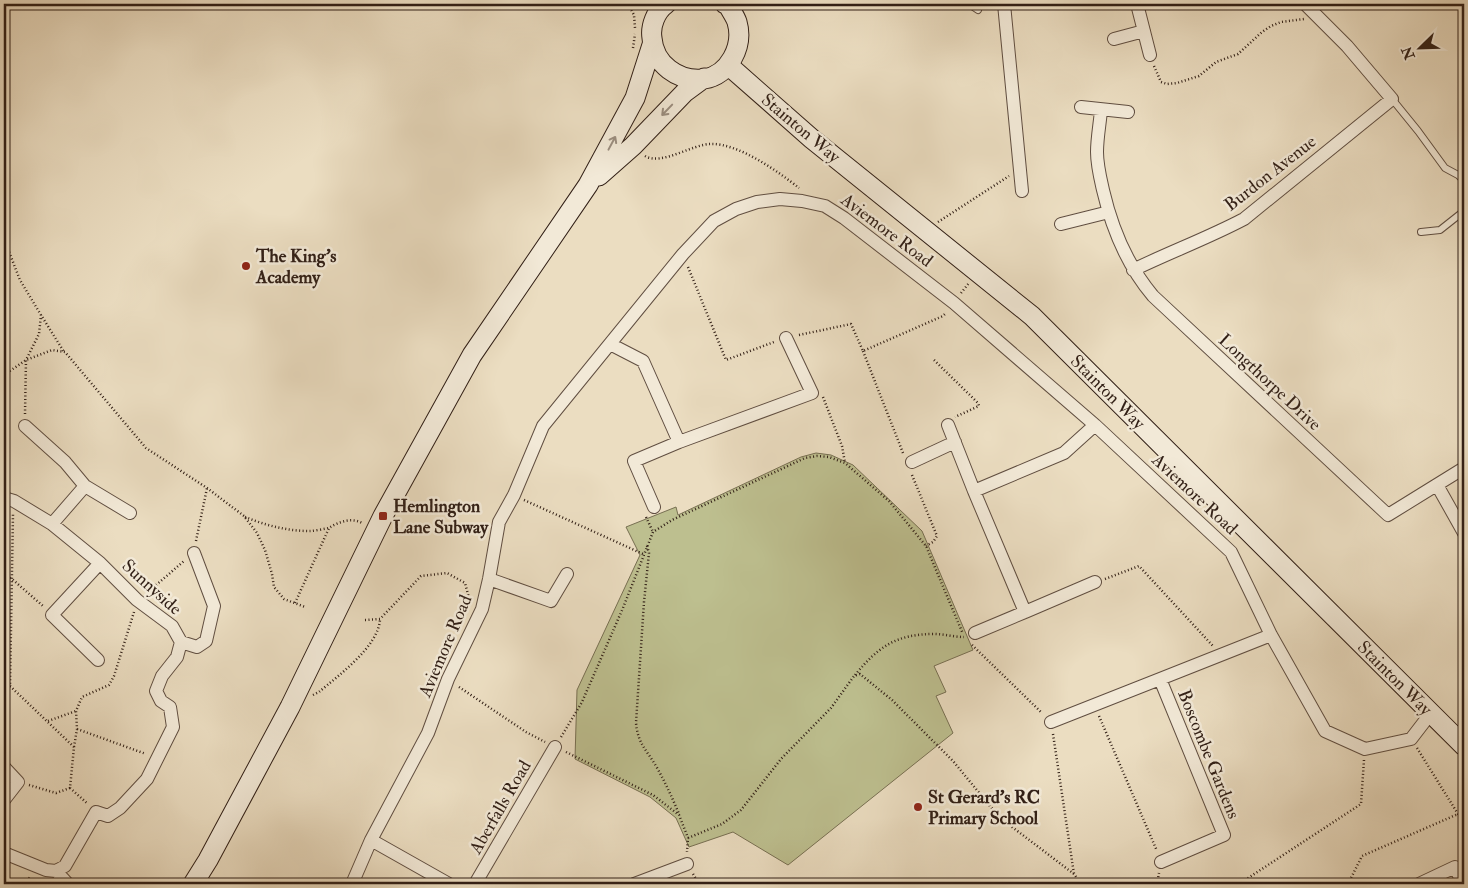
<svg xmlns="http://www.w3.org/2000/svg" width="1468" height="888" font-family="'IM FELL Double Pica',serif">
  <style>
    .green { fill: #bdbf8f; stroke: #776f52 }
    .lines { fill: none; stroke-linecap: round; stroke-linejoin: round }
    .lane-casing { stroke: #604e41; stroke-width: 8 }
    .street-casing { stroke: #604e41; stroke-width: 14 }
    .secondary-casing { stroke: #311f16; stroke-width: 21 }
    .path { stroke: #311f16; stroke-width: 2.5; stroke-dasharray: 1 2.5; stroke-linecap: butt }
    .lane { stroke: #f2e9d7; stroke-width: 6 }
    .street { stroke: #f2e9d7; stroke-width: 12 }
    .secondary { stroke: #f2e9d7; stroke-width: 19 }
    .oneway { stroke: #9b8e80 }
    .poi-dot { fill: #8f2418; stroke: #f2e9d7; stroke-width: 2 }
    .labels { text-anchor: middle; stroke-width: 5; stroke-linejoin: round; paint-order: stroke }
    .street-label { font-size: 18px; fill: #311f16; stroke: #f2e9d7 }
    .poi-label { font-size: 18px; font-weight: bold; fill: #311f16; stroke: #f2e9d7; text-anchor: start }
  </style>
  <rect width="100%" height="100%" fill="#ebddc1"/>
  <filter id="stains"><feTurbulence type="fractalNoise" baseFrequency=".004" numOctaves="4"/><feColorMatrix values="0 0 0 0 .2 0 0 0 0 .09 0 0 0 0 .02 0 0 0 .5 -.17"/></filter>
  <radialGradient id="worn" r=".72"><stop offset=".6" stop-color="#630" stop-opacity="0"/><stop offset="1" stop-color="#630" stop-opacity=".3"/></radialGradient>
  <path class="green" d="M 816,453 L 831,455 L 853,465 L 922,531 L 973,650 L 934,666 L 946,692 L 936,696 L 953,733 L 788,865 L 733,832 L 689,847 L 676,818 L 650,797 L 575,759 L 577,690 L 640,555 L 626,527 L 676,507 L 678,515 L 801,457 Z"/>
  <g class="lines">
    <g class="lane-casing">
      <path id="lane" d="M 969,4 L 978,10
        M 1392,99 L 1418,131 L 1445,168 L 1458,175 L 1464,181
        M 1421,232 L 1440,230 L 1464,211"/>
    </g>
    <g class="street-casing">
      <path id="street" d="M 1004,4 L 1022,191
        M 1137,4 L 1150,55
        M 1114,39 L 1144,31
        M 1081,107 L 1128,112
        M 1101,110 C 1100,123 1097,138 1097,152 C 1097,165 1100,177 1103,190 C 1112,229 1127,265 1153,296 L 1388,515 L 1464,468
        M 1061,224 L 1109,212
        M 1133,270 C 1170,252 1208,238 1244,219 L 1392,99 L 1347,46 L 1305,4
        M 610,344 L 643,361 L 679,442 L 812,393 L 786,338
        M 948,425 L 974,491
        M 1095,425 L 1064,453 L 974,491 L 1025,612 L 1095,582
        M 25,426 L 65,462 L 85,486 L 130,513
        M 912,462 L 955,442
        M 1437,485 L 1464,533
        M 4,498 L 14,501 L 52,524 L 100,563 L 137,600 L 172,626 L 181,642 L 177,657 L 162,676 L 156,691 L 161,701 L 170,707 L 173,727 L 147,779 L 120,808 L 108,816 L 96,812 L 65,866 L 56,871 L 46,870 L 4,853
        M 654,507 L 634,461 L 679,442
        M 52,524 L 85,486
        M 489,579 L 551,601 L 567,574
        M 975,633 L 1025,612
        M 181,642 L 197,647 L 206,641 L 214,606 L 194,553
        M 98,660 L 52,615 L 100,563
        M 1051,722 L 1160,679
        M 4,767 L 18,782 L 4,800
        M 371,840 L 449,884
        M 1161,862 L 1224,835 L 1160,679 L 1271,635
        M 56,871 L 68,884
        M 352,884 L 371,840 L 428,733 L 448,679 L 482,609 L 489,579 L 499,522 L 514,495 L 543,426 L 683,254 L 714,221 L 736,209 L 757,202 L 780,199 L 802,201 L 825,206 L 844,218 L 954,303 L 1095,425 L 1231,552 L 1271,635 L 1325,731 L 1365,749 L 1411,739 L 1431,713
        M 475,884 L 555,747
        M 634,884 L 687,864
        M 1419,884 L 1455,867 L 1463,884"/>
    </g>
    <g class="secondary-casing">
      <path id="secondary" d="M 666,4 C 656,11 650,26 652,38 C 654,64 678,82 704,79 C 729,75 744,46 737,22 C 735,16 731,11 728,5 L 725,4
        M 728,65 L 812,139 L 1032,316 L 1464,746
        M 599,176 L 633,146 L 685,92 L 704,78
        M 193,884 L 208,860 L 290,707 L 383,516 L 472,355 L 588,185 L 635,98 L 652,45"/>
    </g>
    <path class="path" d="M 628,4 L 634,15 L 635,28
      M 633,48 L 635,34
      M 1154,66 L 1161,82 L 1167,84 L 1177,83 L 1199,76 L 1216,62 L 1238,54 L 1262,32 L 1271,26 L 1281,22 L 1304,19
      M 645,156 C 662,166 692,144 711,144 C 738,143 779,172 799,188
      M 938,222 L 1009,176
      M 4,239 L 20,280 L 41,315 L 64,352
      M 688,267 L 726,360 L 774,342
      M 961,293 L 969,283
      M 799,335 L 851,324 L 863,351 L 943,316 L 946,313
      M 863,351 L 903,453
      M 934,360 L 978,403 L 979,406 L 955,417
      M 4,375 L 26,360 L 52,350 L 65,352 L 146,448 L 207,488 L 244,516 L 257,533 L 265,550 L 272,574 L 274,587 L 284,599 L 305,607
      M 823,397 L 842,446 L 845,463
      M 25,414 L 26,360 L 39,334 L 41,315
      M 912,475 L 937,536 L 933,542 L 926,546
      M 524,500 L 643,554
      M 245,517 C 265,525 287,531 309,531 C 315,531 323,529 329,528
      M 646,517 L 653,532
      M 196,541 L 207,488
      M 647,546 L 649,553 L 644,602 L 636,723 C 638,744 646,749 656,766 C 665,782 672,797 679,814
      M 4,574 L 12,579 L 43,606
      M 1105,579 L 1139,566 L 1213,646
      M 148,592 L 184,561
      M 295,603 L 329,528 C 338,522 352,517 362,523
      M 365,620 L 380,619 L 421,576 L 447,573 L 465,583 L 470,602
      M 972,645 L 1042,713
      M 855,675 C 878,647 896,634 934,634 C 944,634 954,637 964,637
      M 10,686 L 74,747 L 70,788 L 88,804
      M 459,687 L 526,732 L 545,742
      M 313,695 L 319,692 C 339,675 379,646 380,619
      M 4,700 L 10,686 L 13,514
      M 1099,716 L 1157,851
      M 48,721 L 76,711
      M 77,729 L 146,754
      M 1053,734 L 1074,874
      M 561,737 L 582,702 L 623,608 L 653,532 L 672,520 L 805,458 L 817,456 L 829,457 L 845,463 L 889,501 L 926,546 L 963,634
      M 74,747 L 77,729 L 76,711 L 82,697 L 109,685 L 114,676 L 134,612
      M 1417,748 L 1458,814 L 1464,819
      M 566,752 L 653,795 L 679,815 L 688,838 L 687,852
      M 29,785 L 56,793 L 70,788
      M 688,838 L 722,824 L 741,810 L 781,759 L 831,708 L 854,676 L 860,674 L 892,700 L 953,761 L 999,817 L 1074,874 L 1081,884
      M 693,874 L 699,884
      M 25,884 L 30,877
      M 1157,884 L 1159,873
      M 1239,884 L 1361,804 L 1364,760
      M 1348,884 L 1362,856 L 1458,814"/>
    <use href="#lane" class="lane"/>
    <use href="#street" class="street"/>
    <use href="#secondary" class="secondary"/>
  </g>
  <defs><path id="oneway-shaft" d="M-6 0H5M1.5-3L5.5 0L1.5 3" fill="none" stroke-width="1.6" stroke-linecap="round" stroke-linejoin="round" transform="scale(1.25)"/></defs>
  <g class="oneway">
    <use href="#oneway-shaft" transform="translate(667 110) rotate(134)"/>
    <use href="#oneway-shaft" transform="translate(612 143) rotate(-62)"/>
  </g>
  <g class="poi-dot">
    <circle cx="246" cy="266" r="5"/>
    <rect x="378" y="511" width="10" height="10" rx="2.5"/>
    <circle cx="918" cy="807" r="5"/>
  </g>
  <g class="labels">
    <g class="street-label">
      <text transform="translate(801 128) rotate(40)" y="6">Stainton Way</text>
      <text transform="translate(1270 173) rotate(-38)" y="6">Burdon Avenue</text>
      <text transform="translate(887 230) rotate(37)" y="6">Aviemore Road</text>
      <text transform="translate(1270 382) rotate(43)" y="6">Longthorpe Drive</text>
      <text transform="translate(1108 392) rotate(45)" y="6">Stainton Way</text>
      <text transform="translate(1195 494) rotate(43)" y="6">Aviemore Road</text>
      <text transform="translate(152 587) rotate(42)" y="6">Sunnyside</text>
      <text transform="translate(445 646) rotate(-67)" y="6">Aviemore Road</text>
      <text transform="translate(1395 678) rotate(45)" y="6">Stainton Way</text>
      <text transform="translate(1209 754) rotate(68)" y="6">Boscombe Gardens</text>
      <text transform="translate(500 807) rotate(-60)" y="6">Aberfalls Road</text>
    </g>
    <g class="poi-label">
      <text x="256" y="262">The King's<tspan x="256" dy="21">Academy</tspan></text>
      <text x="393" y="512">Hemlington<tspan x="393" dy="21">Lane Subway</tspan></text>
      <text x="928" y="803">St Gerard's RC<tspan x="928" dy="21">Primary School</tspan></text>
    </g>
  </g>
  <rect width="1468" height="888" fill="none" stroke="#ebddc1" stroke-width="20"/>
  <rect x="5" y="5" width="1458" height="878" fill="none" stroke="#311f16" stroke-width="2.5"/>
  <rect x="10" y="10" width="1448" height="868" fill="none" stroke="#311f16"/>
  <g transform="translate(1420 48) rotate(247)" stroke="#f2e9d7" stroke-width="4" paint-order="stroke">
  <path d="M0-4L9 19L0 12L-9 19Z" fill="#311f16"/>
  <text y="-8" font-size="14" font-weight="bold" text-anchor="middle" fill="#311f16">N</text>
  </g>
  <rect width="100%" height="100%" filter="url(#stains)"/>
  <rect width="100%" height="100%" fill="url(#worn)"/>
</svg>
